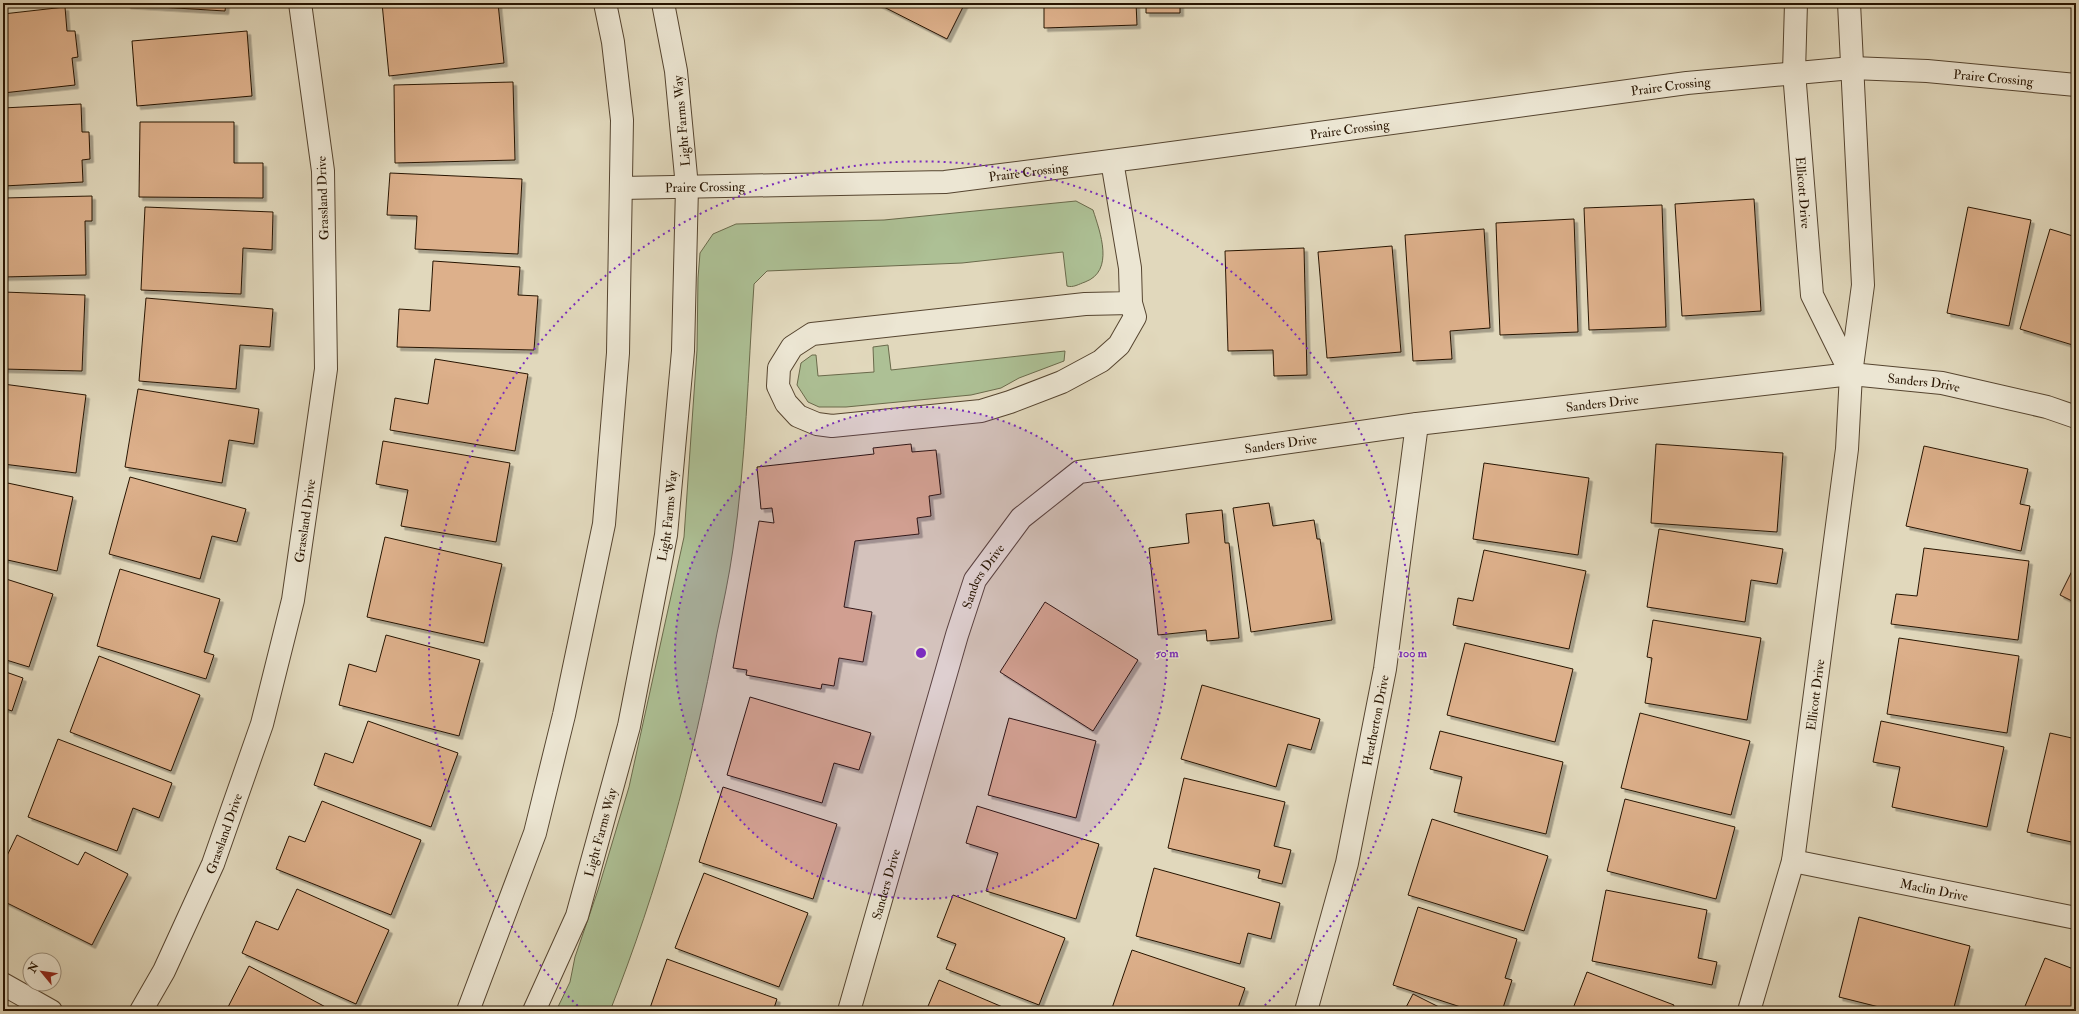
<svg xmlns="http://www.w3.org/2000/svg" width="2079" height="1014" font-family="'IM FELL Double Pica',serif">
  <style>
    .green { fill: #adc095; stroke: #6a6a4b }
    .building { fill: #ddb08b; stroke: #271401; filter: url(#shadow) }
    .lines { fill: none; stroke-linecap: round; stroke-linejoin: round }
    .minor-casing { stroke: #564530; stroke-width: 24 }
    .minor { stroke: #ece6d3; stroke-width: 22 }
    .ring { fill: none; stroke: #7b2cbf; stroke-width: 2; stroke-dasharray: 2 4 }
    .labels { text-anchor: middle; stroke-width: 3; stroke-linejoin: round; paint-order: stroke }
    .street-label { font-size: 13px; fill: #271401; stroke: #ece6d3 }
    .centre { fill: #7b2cbf; stroke: #ece6d3; stroke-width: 2 }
    .ring-label { font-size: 12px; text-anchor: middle; font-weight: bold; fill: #7b2cbf; stroke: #ece6d3; stroke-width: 3; stroke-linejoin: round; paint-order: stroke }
  </style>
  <defs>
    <filter id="shadow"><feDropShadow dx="3.5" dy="3.5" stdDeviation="0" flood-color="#0004"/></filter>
  </defs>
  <rect width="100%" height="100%" fill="#e1d8bc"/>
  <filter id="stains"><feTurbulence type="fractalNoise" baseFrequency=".005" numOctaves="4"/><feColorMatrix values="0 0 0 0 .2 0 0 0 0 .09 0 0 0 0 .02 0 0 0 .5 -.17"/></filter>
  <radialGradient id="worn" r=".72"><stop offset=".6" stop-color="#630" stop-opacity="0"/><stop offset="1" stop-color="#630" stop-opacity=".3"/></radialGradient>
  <path class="green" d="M 1076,201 L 1093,210 C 1100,232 1115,271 1085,282 C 1079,284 1073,288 1067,286 L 1063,252 L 962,263 L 767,271 L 754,284 C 748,372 746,461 733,549 C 729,577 723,605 717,633 C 693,763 658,889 610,1011 L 556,1011 L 570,982 L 575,957 L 598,890 L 629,787 L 684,537 L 697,350 L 698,278 L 700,253 L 713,234 L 736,224 L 884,220 Z
    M 888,345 L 891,370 L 1065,351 L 1064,361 L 1019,378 L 1001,388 L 971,395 L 846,407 L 819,407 L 808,402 L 797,385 L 801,363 L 812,355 L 816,355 L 818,376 L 874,372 L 873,347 Z"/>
  <path class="building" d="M 127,3 L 226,3 L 225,11 L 127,5 Z
    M 382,3 L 498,3 L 504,63 L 389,76 Z
    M 876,3 L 965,3 L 947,39 Z
    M 1044,3 L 1136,3 L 1137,25 L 1044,28 Z
    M 1146,3 L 1180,3 L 1180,13 L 1146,13 Z
    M 65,7 L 67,31 L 75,31 L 78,57 L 72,58 L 75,85 L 3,93 L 3,14 Z
    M 247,31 L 252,96 L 137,106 L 132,41 Z
    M 513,82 L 515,160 L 395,163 L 394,85 Z
    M 81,104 L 82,132 L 89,132 L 90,159 L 82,160 L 83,182 L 3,186 L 3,108 Z
    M 140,122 L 234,122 L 234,163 L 263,163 L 263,198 L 139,197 Z
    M 390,173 L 522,179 L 518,254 L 415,249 L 417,216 L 387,215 Z
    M 92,196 L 92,221 L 85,221 L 86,275 L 3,277 L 3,198 Z
    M 1754,199 L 1761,311 L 1682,316 L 1675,204 Z
    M 1662,205 L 1666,327 L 1589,330 L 1584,208 Z
    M 145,207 L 273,212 L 272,250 L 243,248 L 241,294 L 141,290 Z
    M 1968,207 L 2031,220 L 2009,326 L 1947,313 Z
    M 1574,219 L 1578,332 L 1500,335 L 1496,223 Z
    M 1484,229 L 1490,328 L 1450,331 L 1452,359 L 1413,361 L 1405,235 Z
    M 2050,229 L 2076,237 L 2076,346 L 2020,329 Z
    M 1392,246 L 1401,352 L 1327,358 L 1318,252 Z
    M 1304,248 L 1307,375 L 1274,376 L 1273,350 L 1228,351 L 1225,251 Z
    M 433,261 L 520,267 L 518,295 L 538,296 L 534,350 L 397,347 L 399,309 L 430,311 Z
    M 3,292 L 85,295 L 82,371 L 3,369 Z
    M 146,298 L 273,309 L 270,347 L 240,345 L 236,389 L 139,381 Z
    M 435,359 L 528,374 L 515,451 L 390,430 L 395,398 L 428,404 Z
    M 3,384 L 86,395 L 76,473 L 3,464 Z
    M 138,389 L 259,409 L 254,444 L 229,440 L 222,483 L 125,467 Z
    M 383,441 L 510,463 L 496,542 L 401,526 L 408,490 L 376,484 Z
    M 911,444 L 912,452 L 936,450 L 941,494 L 929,496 L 931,516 L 917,518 L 919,534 L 855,541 L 844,607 L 872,612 L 863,662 L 839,658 L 834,686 L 822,684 L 821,689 L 746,675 L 747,670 L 733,668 L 759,521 L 774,523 L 772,508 L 761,509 L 757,467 L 874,454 L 873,448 Z
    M 1656,444 L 1783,453 L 1777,532 L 1651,523 Z
    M 1924,446 L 2028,469 L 2020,504 L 2030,506 L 2021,551 L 1906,526 Z
    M 1484,463 L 1589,478 L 1578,555 L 1473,539 Z
    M 130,477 L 246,509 L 237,542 L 212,536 L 200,579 L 109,554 Z
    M 3,482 L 73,497 L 57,571 L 3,559 Z
    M 1269,503 L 1273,526 L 1314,520 L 1317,539 L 1320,539 L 1332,620 L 1251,632 L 1233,508 Z
    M 1222,510 L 1225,543 L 1229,543 L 1239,638 L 1207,641 L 1206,630 L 1158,635 L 1149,548 L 1189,543 L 1186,514 Z
    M 1659,529 L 1783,549 L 1777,584 L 1751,580 L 1745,622 L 1647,607 Z
    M 385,537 L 502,564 L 484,643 L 367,617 Z
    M 1924,548 L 2029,561 L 2018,640 L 1891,624 L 1896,594 L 1917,596 Z
    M 1484,550 L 1586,571 L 1569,649 L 1453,625 L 1458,598 L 1473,601 Z
    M 2076,563 L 2076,603 L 2060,595 Z
    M 120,569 L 220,599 L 204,652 L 214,655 L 206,679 L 97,646 Z
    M 3,578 L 53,594 L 29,667 L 3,659 Z
    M 1045,602 L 1138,660 L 1093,731 L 1000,672 Z
    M 1653,620 L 1761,638 L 1747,720 L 1645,703 L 1652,658 L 1647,657 Z
    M 386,635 L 480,660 L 459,736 L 339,705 L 349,664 L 376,672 Z
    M 1899,638 L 2019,656 L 2007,733 L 1887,714 Z
    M 1465,643 L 1573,669 L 1555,742 L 1447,715 Z
    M 99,656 L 200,695 L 171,771 L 70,732 Z
    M 3,671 L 23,678 L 12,711 L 3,708 Z
    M 1202,685 L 1320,719 L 1311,750 L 1288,744 L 1276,787 L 1181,759 Z
    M 750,697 L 871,733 L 859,770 L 834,763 L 822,803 L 727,775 Z
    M 1640,713 L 1750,741 L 1731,815 L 1621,788 Z
    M 1009,718 L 1096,741 L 1076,818 L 988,795 Z
    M 368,721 L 458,753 L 431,827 L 314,785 L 325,753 L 353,763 Z
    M 1881,721 L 2004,747 L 1987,827 L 1892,807 L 1900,767 L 1873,762 Z
    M 1440,731 L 1563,762 L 1546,834 L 1454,812 L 1462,777 L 1430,769 Z
    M 2050,733 L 2076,739 L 2076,843 L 2027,832 Z
    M 58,739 L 172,783 L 159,818 L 133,808 L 117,851 L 28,817 Z
    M 1184,778 L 1285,802 L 1274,846 L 1291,850 L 1282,884 L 1258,878 L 1260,870 L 1168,848 Z
    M 723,787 L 837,824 L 813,899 L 699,862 Z
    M 1625,799 L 1735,827 L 1716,899 L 1607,871 Z
    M 322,801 L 421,840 L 391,915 L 276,869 L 289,836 L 305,842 Z
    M 977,806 L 1099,844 L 1076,919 L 986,891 L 998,853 L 966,843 Z
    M 1432,819 L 1548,856 L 1524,931 L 1408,895 Z
    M 17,835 L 78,865 L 85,852 L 128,874 L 92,945 L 3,901 L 3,864 Z
    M 1154,868 L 1280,903 L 1271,939 L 1248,933 L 1240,964 L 1136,936 Z
    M 704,873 L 808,913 L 779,987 L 675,948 Z
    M 297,889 L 389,930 L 356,1004 L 242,953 L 256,921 L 278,930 Z
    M 1606,890 L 1707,910 L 1698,958 L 1717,962 L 1712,985 L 1592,961 Z
    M 953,895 L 1065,938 L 1039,1005 L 946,969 L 956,944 L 937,937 Z
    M 1418,907 L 1517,939 L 1505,978 L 1512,980 L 1502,1011 L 1473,1011 L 1393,985 Z
    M 1859,917 L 1970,946 L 1953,1011 L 1895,1011 L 1839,997 Z
    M 1132,950 L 1245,988 L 1237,1011 L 1111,1011 Z
    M 2045,958 L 2076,970 L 2076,1011 L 2023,1011 Z
    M 667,959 L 777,999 L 773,1011 L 649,1011 Z
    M 249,966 L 333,1011 L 226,1011 Z
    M 1587,972 L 1674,1005 L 1672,1011 L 1572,1011 Z
    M 939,980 L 1012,1011 L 926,1011 Z
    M 1413,994 L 1447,1011 L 1404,1011 Z"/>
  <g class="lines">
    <g class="minor-casing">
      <g id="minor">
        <path id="s1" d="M 1796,3 L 1794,72 L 1812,295 L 1851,374"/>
        <path d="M 1112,161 L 1130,268 L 1131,303 L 1135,317 L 1119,345 L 1101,361 L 1062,382 L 1010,402 L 981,411 L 832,426 L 817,424 L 798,416 L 786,403 L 778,386 L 779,368 L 792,347 L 812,334 L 1085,304 L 1131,303"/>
        <path id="s2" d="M 621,188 L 945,182 L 1142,157 L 1687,83 L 1852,68 L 1927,71 L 2076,85"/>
        <path id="s3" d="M 1793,861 L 2076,918"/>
        <path d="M 3,984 L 51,1011"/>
        <path id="s4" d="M 141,1011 L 164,971 L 213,864 L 262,724 L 293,600 L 326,369 L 323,171 L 300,3"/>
        <path d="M 468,1011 L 535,833 L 564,715 L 604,524 L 618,353 L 622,120 L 613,42 L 605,3"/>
        <path id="s5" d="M 534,1011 L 577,916 L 629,726 L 666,535 L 683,351 L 687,187 L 676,71 L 663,3"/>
        <path id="s6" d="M 849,1011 L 957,635 L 975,580 L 1021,518 L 1079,472 L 1417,424 L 1851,374 L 1942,383 L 2047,407 L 2076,417"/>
        <path id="s7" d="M 1306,1011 L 1347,863 L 1385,669 L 1417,424"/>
        <path id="s8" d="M 1749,1011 L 1793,861 L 1847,449 L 1851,374 L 1863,285 L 1849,3"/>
      </g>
    </g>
    <use href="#minor" class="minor"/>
  </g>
  <circle cx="921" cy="653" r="246" fill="#7b2cbf" fill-opacity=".12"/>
  <g class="ring">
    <circle cx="921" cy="653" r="246"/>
    <path d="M582 1010A492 492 0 1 1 1260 1010"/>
  </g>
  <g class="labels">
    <g class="street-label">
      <text dy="5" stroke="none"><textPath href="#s2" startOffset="1380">Praire Crossing</textPath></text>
      <text dy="5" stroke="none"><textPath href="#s2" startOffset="1056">Praire Crossing</textPath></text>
      <text transform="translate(681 121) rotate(-95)" y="5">Light Farms Way</text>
      <text dy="5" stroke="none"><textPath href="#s2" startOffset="732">Praire Crossing</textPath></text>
      <text dy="5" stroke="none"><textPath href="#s2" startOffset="408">Praire Crossing</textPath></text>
      <text dy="5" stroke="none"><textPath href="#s2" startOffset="84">Praire Crossing</textPath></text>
      <text dy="5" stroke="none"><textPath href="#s1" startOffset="190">Ellicott Drive</textPath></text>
      <text transform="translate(322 198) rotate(-92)" y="5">Grassland Drive</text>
      <text dy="5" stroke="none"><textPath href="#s6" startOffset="1452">Sanders Drive</textPath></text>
      <text dy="5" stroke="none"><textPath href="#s6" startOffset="1128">Sanders Drive</textPath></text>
      <text dy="5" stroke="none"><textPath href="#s6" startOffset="804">Sanders Drive</textPath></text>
      <text dy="5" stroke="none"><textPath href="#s5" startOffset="515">Light Farms Way</textPath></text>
      <text dy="5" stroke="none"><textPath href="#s4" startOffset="520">Grassland Drive</textPath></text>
      <text dy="5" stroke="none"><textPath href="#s6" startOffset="456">Sanders Drive</textPath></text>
      <text dy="5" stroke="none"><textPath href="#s8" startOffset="324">Ellicott Drive</textPath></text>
      <text dy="5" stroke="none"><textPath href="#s7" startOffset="299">Heatherton Drive</textPath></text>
      <text dy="5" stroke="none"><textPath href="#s5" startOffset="191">Light Farms Way</textPath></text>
      <text dy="5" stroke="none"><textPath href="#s4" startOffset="196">Grassland Drive</textPath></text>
      <text dy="5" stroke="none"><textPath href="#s6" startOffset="132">Sanders Drive</textPath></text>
      <text dy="5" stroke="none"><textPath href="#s3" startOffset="144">Maclin Drive</textPath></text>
    </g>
  </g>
  <circle cx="921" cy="653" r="6" class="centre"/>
  <g class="ring-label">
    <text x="1167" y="657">50 m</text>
    <text x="1413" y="657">100 m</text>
  </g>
  <rect width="2079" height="1014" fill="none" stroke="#e1d8bc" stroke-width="16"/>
  <rect x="4" y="4" width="2071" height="1006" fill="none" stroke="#271401" stroke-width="2"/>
  <rect x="8" y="8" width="2063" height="998" fill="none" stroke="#271401"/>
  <g transform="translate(42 972) rotate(299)"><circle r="19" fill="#ece6d3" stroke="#9d927f"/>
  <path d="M0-3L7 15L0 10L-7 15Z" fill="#8f2418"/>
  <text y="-6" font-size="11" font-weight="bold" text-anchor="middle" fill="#271401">N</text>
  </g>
  <rect width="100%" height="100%" filter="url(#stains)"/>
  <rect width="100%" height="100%" fill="url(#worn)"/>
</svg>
